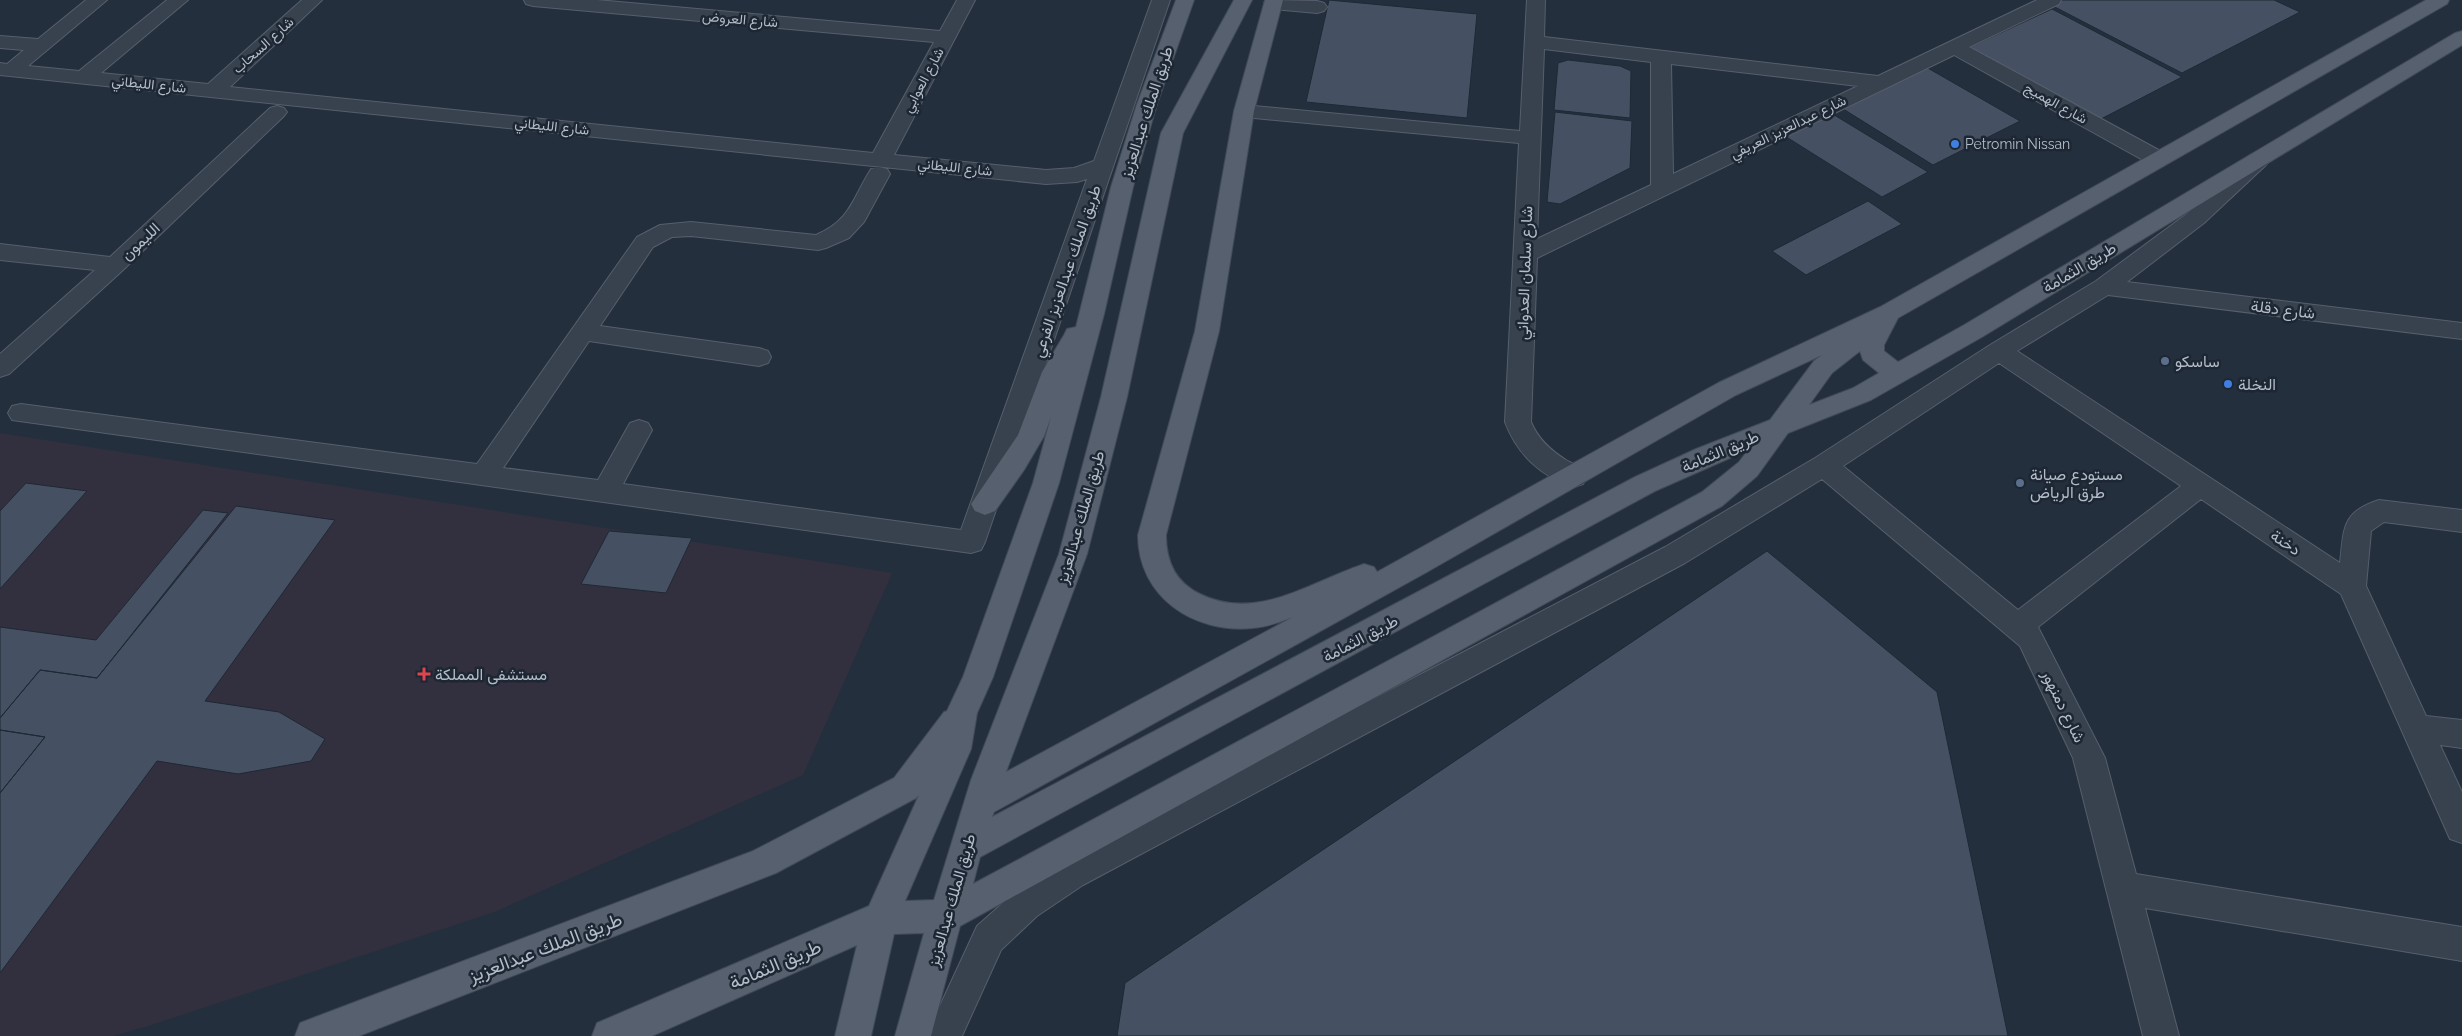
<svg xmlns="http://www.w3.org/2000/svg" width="2462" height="1036" font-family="Raleway,Vazirmatn,sans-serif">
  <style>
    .medical { fill: #32303f }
    .building { fill: #455162; stroke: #1f2835 }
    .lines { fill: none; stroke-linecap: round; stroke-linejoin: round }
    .minor-casing { stroke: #565f6c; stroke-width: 2 }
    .major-casing { stroke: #414a57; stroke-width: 2 }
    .minor { fill: #38414e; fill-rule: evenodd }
    .major { fill: #56606e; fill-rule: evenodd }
    .shop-dot { fill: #3f7fe0; stroke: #1d2633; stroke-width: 2 }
    .service-dot { fill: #5c6f8a; stroke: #1d2633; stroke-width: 2 }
    .health-dot { fill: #e0444e; stroke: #1d2633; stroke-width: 2 }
    .labels { text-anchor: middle; stroke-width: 5; stroke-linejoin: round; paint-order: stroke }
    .far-street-label { font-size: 14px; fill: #b4bcc9; stroke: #1d2633 }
    .far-poi-label { font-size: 14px; fill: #b4bcc9; stroke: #1d2633; text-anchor: start }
    .street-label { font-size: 16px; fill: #b4bcc9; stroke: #1d2633 }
    .poi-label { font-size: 16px; fill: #b4bcc9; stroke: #1d2633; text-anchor: start }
    .near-street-label { font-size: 19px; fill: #b4bcc9; stroke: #1d2633 }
  </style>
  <rect width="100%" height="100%" fill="#242f3e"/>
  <path class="medical" d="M 0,433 L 892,573 L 803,775 L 494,912 L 151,1025 L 113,1036 L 0,1036 Z"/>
  <path class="building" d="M 1329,0 L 1477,14 L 1467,118 L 1306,102 Z
    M 2062,0 L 2274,0 L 2300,12 L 2182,73 L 2051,5 Z
    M 2052,9 L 2182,77 L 2099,120 L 1970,47 Z
    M 1568,60 L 1620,66 L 1631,71 L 1630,118 L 1554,110 L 1558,63 Z
    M 1926,67 L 2020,121 L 1933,165 L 1840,107 Z
    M 1826,110 L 1928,172 L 1882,197 L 1780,133 Z
    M 1555,112 L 1632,121 L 1630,168 L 1560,204 L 1547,202 Z
    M 1868,201 L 1902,224 L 1806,275 L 1772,251 Z
    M 26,483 L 87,491 L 0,589 L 0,511 Z
    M 236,506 L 335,520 L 205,701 L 279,712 L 325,739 L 311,761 L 238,774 L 157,761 L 0,973 L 0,793 L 45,737 L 0,730 L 0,718 L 40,670 L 97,678 Z
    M 203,510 L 228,513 L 97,678 L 40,670 L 0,718 L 0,627 L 96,640 Z
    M 609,531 L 692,538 L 666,593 L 581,584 Z
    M 1767,551 L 1937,692 L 2008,1036 L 1117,1036 L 1125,983 Z
    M 0,730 L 45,737 L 0,793 Z"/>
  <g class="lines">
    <g class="minor-casing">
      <path id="minor" d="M 86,0 L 107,0 L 28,66 L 79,71 L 167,0 L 188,0 L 101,73 L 208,84 L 302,0 L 322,0 L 230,87 L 873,153 L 934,42 L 533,6 L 526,4 L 524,0 L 597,0 L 940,31 L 957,0 L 975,0 L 894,155 L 1046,170 L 1074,168 L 1094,161 L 1152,0 L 1170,0 L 985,542 L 981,550 L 971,553 L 12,420 L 8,413 L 12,406 L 21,404 L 477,464 L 637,237 L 660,225 L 691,222 L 816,235 C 851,220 852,199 871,169 L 879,167 L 887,169 L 890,174 L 864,222 L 849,238 L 826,248 L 818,250 L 691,236 L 672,237 L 653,247 L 600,326 L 759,348 L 768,351 L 771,357 L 768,363 L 759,366 L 589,341 L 503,468 L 598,480 L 630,423 L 639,420 L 648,423 L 652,430 L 623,484 L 961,530 L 1087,179 L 1077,182 L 1046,184 L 0,75 L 0,63 L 7,64 L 24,50 L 0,48 L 0,36 L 38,39 Z
        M 1266,0 L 1317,1 L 1324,3 L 1327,7 L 1324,11 L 1317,13 L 1273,9 L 1266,7 L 1264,3 Z
        M 1527,0 L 1545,0 L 1544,37 L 1878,76 L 2037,0 L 2061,0 L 2059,4 L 1969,47 L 2166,154 L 2169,159 L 2166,164 L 2158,166 L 2150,164 L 1954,55 L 1537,258 L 1531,422 C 1538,439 1550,450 1566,460 C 1575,465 1582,468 1587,477 L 1583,484 L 1574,487 C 1541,477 1517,454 1505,422 L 1519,143 L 1244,117 L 1237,115 L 1234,111 L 1237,107 L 1244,105 L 1520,131 ZM 1544,49 L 1651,62 L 1651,185 L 1537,239 ZM 1671,64 L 1858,86 L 1673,174 Z
        M 277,106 L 284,108 L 287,112 L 284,116 L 123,270 L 9,374 L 0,377 L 0,354 L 95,270 L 0,260 L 0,244 L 110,257 L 270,108 Z
        M 2258,153 L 2266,155 L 2269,160 L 2266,165 L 2204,223 L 2127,282 L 2462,323 L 2462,339 L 2108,295 L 2017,351 L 2340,563 C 2344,529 2341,512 2379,500 L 2462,510 L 2462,532 L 2384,522 L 2371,531 L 2366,586 L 2426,716 L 2462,720 L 2462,748 L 2440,745 L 2462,792 L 2462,843 L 2450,839 L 2341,594 L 2201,499 L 2038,627 L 2105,758 L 2136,874 L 2462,927 L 2462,961 L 2145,908 L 2179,1036 L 2143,1036 L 2073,758 L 2020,646 L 1822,479 L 1685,563 L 1083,885 L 1037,916 L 1001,950 L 962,1036 L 926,1036 L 977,926 L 1013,894 L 1059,863 L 1665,547 L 1815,458 L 1990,345 L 2096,281 L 2188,213 L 2250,155 ZM 1999,363 L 2181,486 L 2018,610 L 1843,466 Z"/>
    </g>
    <g class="major-casing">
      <path id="major" d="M 1176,0 L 1194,0 L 1157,104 L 1133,187 L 1104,314 L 1059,483 L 993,677 L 977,713 L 971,749 L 905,901 L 934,900 L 971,780 L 1059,554 L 1101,397 L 1161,133 L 1234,0 L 1252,0 L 1183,133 L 1127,397 L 1087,554 L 1006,772 L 1293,617 C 1280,622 1267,627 1253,628 C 1194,634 1138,597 1138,535 L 1195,331 L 1234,111 L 1265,0 L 1283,0 L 1254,111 L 1219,331 L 1166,535 C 1166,561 1175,582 1200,594 C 1257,622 1310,582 1364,564 L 1374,567 L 1377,572 L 1718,383 L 1880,307 L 2426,0 L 2449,0 L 2447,4 L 1898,318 L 1884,345 L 1884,351 L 1898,362 L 1964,325 L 2455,33 L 2462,31 L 2462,45 L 1982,337 L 1871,400 L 1788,433 L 1757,476 L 1722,506 L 960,926 L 931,1036 L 895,1036 L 924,933 L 894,934 L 871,1036 L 835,1036 L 857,945 L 652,1036 L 592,1036 L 597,1023 L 869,906 L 919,795 L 916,798 L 776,873 L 359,1036 L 295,1036 L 300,1023 L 313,1018 L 753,851 L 894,778 L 944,712 L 947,711 L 963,677 L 1033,483 L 1051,417 L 1044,436 L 1024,470 L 995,511 L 985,515 L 975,511 L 971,504 L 1018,435 L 1042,372 L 1064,335 L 1067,329 L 1076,327 L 1111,187 L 1137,104 ZM 1860,351 L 1863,360 L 1879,373 L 1853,388 L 1809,405 L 1832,373 ZM 1822,355 L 1814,361 L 1770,420 L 1696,449 L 1635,477 L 992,817 L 994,812 L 1427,572 L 1736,395 ZM 1748,450 L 1739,462 L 1702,492 L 973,884 L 980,857 L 1655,491 Z"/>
    </g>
    <use href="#minor" class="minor"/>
    <use href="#major" class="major"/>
  </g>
  <g class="shop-dot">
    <circle cx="1955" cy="144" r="5"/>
    <circle cx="2228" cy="384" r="5"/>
  </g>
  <g class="service-dot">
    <circle cx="2165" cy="361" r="5"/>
    <circle cx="2020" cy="483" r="5"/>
  </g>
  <path class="health-dot" d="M421.5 666.5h5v5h5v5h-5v5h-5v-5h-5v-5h5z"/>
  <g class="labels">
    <g class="far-street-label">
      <text transform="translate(740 19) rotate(5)" y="5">شارع العروض</text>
      <text transform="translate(263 45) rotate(-42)" y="5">شارع السحاب</text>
      <text transform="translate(923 80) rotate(-62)" y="5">شارع العوابي</text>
      <text transform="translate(149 84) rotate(6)" y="5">شارع الليطاني</text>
      <text transform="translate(2056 103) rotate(29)" y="5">شارع الهميج</text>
      <text transform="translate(552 126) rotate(6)" y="5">شارع الليطاني</text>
      <text transform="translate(1788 127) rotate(-26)" y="5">شارع عبدالعزيز العريفي</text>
      <text transform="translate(955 167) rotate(6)" y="5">شارع الليطاني</text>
    </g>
    <g class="far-poi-label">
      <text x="1965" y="149">Petromin Nissan</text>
    </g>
    <g class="street-label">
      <text transform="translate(1146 112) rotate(-72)" y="6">طريق الملك عبدالعزيز</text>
      <text transform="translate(140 241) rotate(-43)" y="6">الليمون</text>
      <text transform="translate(2079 267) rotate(-31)" y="6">طريق الثمامة</text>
      <text transform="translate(1066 271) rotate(-71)" y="6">طريق الملك عبدالعزيز الفرعي</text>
      <text transform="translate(1524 273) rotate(-88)" y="6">شارع سلمان العدواني</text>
      <text transform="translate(2283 309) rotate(7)" y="6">شارع دقلة</text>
      <text transform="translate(1720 451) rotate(-23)" y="6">طريق الثمامة</text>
      <text transform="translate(1080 517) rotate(-74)" y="6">طريق الملك عبدالعزيز</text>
      <text transform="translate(2286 542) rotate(34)" y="6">دخنة</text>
      <text transform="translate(1360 638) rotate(-28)" y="6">طريق الثمامة</text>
      <text transform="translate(2064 706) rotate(64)" y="6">شارع دمنهور</text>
      <text transform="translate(951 900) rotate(-74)" y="6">طريق الملك عبدالعزيز</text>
    </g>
    <g class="poi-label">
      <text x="2175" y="367">ساسكو</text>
      <text x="2238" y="390">النخلة</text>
      <text x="2030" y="480">مستودع صيانة<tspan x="2030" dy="18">طرق الرياض</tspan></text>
      <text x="435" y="680">مستشفى المملكة</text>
    </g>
    <g class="near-street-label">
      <text transform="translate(545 947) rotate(-21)" y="7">طريق الملك عبدالعزيز</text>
      <text transform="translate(775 964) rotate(-23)" y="7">طريق الثمامة</text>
    </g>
  </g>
</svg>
